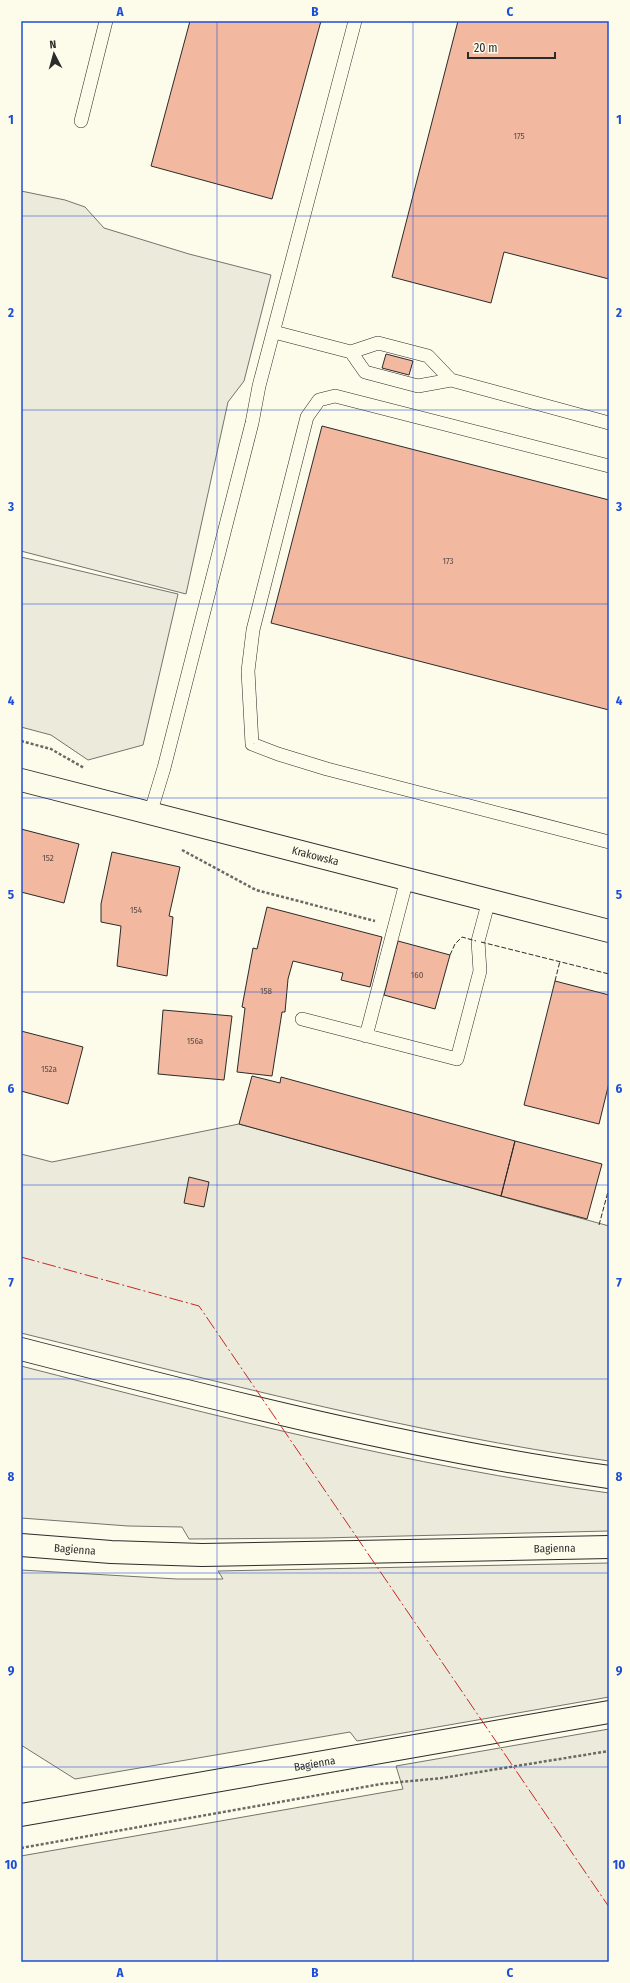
<svg xmlns="http://www.w3.org/2000/svg" width="630" height="1983" font-family="'Fira Sans Condensed',sans-serif">
  <style>
    .green { fill: #ecebdb; stroke: #74746e }
    .parking { fill: #eceadb; stroke: #74746e }
    .building { fill: #f2b8a0; stroke: #2b2b2b }
    .lines { fill: none; stroke-linecap: round; stroke-linejoin: round }
    .lane-casing { stroke: #2b2b2b; stroke-width: 14 }
    .secondary-casing { stroke: #2b2b2b; stroke-width: 24 }
    .primary-casing { stroke: #2b2b2b; stroke-width: 24 }
    .path { stroke: #6a6964; stroke-width: 2.5; stroke-dasharray: 3 2; stroke-linecap: butt }
    .lane { stroke: #fdfbea; stroke-width: 13 }
    .secondary { stroke: #fdfbea; stroke-width: 22 }
    .primary { stroke: #fdfbea; stroke-width: 22 }
    .fence { stroke: #2b2b2b; stroke-width: 1; stroke-dasharray: 5 2; stroke-linecap: butt }
    .power { stroke: #c62828; stroke-width: 1; stroke-dasharray: 14 3 2 3; stroke-linecap: butt }
    .grid { fill: none; stroke: #1d4ed8; stroke-width: 1; stroke-opacity: 0.55 }
    .labels { text-anchor: middle; stroke-width: 3; stroke-linejoin: round; paint-order: stroke }
    .number-label { font-size: 9px; fill: #5d4e48 }
    .street-label { font-size: 11px; fill: #2b2b2b; stroke: #fdfbea }
    .neatline { fill: none; stroke: #1d4ed8; stroke-width: 1.5 }
    .grid-label { font-size: 13px; text-anchor: middle; font-weight: bold; fill: #1d4ed8 }
  </style>
  <rect width="100%" height="100%" fill="#fdfbea"/>
  <path class="green" d="M 21,557 L 178,594 L 143,745 L 88,760 L 51,735 L 21,727 Z
    M 239,1124 L 609,1226 L 609,1461 C 410,1433 216,1381 21,1333 L 21,1154 L 52,1162 Z
    M 21,1366 C 215,1416 410,1466 609,1493 L 609,1531 L 321,1538 L 189,1539 L 182,1527 L 128,1526 L 21,1518 Z
    M 609,1563 L 609,1697 L 357,1741 L 350,1732 L 75,1779 L 21,1745 L 21,1570 L 177,1579 L 223,1579 L 218,1571 Z
    M 609,1729 L 609,1962 L 21,1962 L 21,1856 L 403,1789 L 396,1766 Z"/>
  <path class="parking" d="M 21,191 L 65,200 L 85,207 L 104,228 L 189,254 L 271,275 L 244,381 L 228,402 L 186,594 L 21,551 Z"/>
  <path class="building" d="M 190,21 L 321,21 L 272,199 L 151,166 Z
    M 458,21 L 609,21 L 609,279 L 504,252 L 491,303 L 392,277 Z
    M 386,354 L 413,361 L 409,375 L 382,368 Z
    M 322,426 L 609,500 L 609,710 L 271,623 Z
    M 21,829 L 79,844 L 64,903 L 21,892 Z
    M 112,852 L 180,867 L 169,916 L 173,917 L 167,976 L 117,966 L 121,926 L 101,922 L 101,904 Z
    M 267,907 L 382,937 L 370,987 L 341,980 L 343,973 L 293,961 L 288,979 L 285,1012 L 282,1012 L 272,1076 L 237,1072 L 245,1008 L 242,1007 L 253,948 L 257,949 Z
    M 398,941 L 450,955 L 435,1009 L 384,995 Z
    M 555,981 L 609,995 L 609,1083 L 599,1124 L 524,1105 Z
    M 163,1010 L 232,1016 L 224,1080 L 158,1074 Z
    M 21,1031 L 83,1047 L 68,1104 L 21,1091 Z
    M 252,1076 L 280,1083 L 281,1077 L 515,1141 L 501,1196 L 239,1124 Z
    M 515,1141 L 602,1164 L 587,1219 L 501,1196 Z
    M 189,1177 L 209,1182 L 204,1207 L 184,1203 Z"/>
  <g class="lines">
    <g class="lane-casing">
      <path id="lane" d="M 81,121 L 106,21
        M 274,332 L 351,352 L 378,343 L 428,356 L 451,380
        M 351,352 L 365,372 L 418,386 L 451,380 L 609,423
        M 609,466 L 335,396 L 319,400 L 307,417 L 253,630 L 248,671 L 252,744 L 278,754 L 327,769 L 609,842
        M 150,814 L 164,768 L 252,423 L 259,386 L 355,21
        M 302,1019 L 457,1059 L 480,971 L 478,941 L 489,900
        M 366,1036 L 407,879"/>
    </g>
    <g class="secondary-casing">
      <g id="secondary">
        <path id="s1" d="M 21,780 L 609,931"/>
      </g>
    </g>
    <g class="primary-casing">
      <g id="primary">
        <path d="M 21,1349 C 215,1399 410,1449 609,1477"/>
        <path id="s2" d="M 21,1545 L 111,1552 L 202,1555 L 609,1547"/>
        <path id="s3" d="M 21,1815 L 609,1712"/>
      </g>
    </g>
    <path class="path" d="M 21,741 L 51,749 L 84,768
      M 182,850 L 256,890 L 375,921
      M 21,1848 L 381,1784 L 442,1778 L 609,1751"/>
    <use href="#lane" class="lane"/>
    <use href="#secondary" class="secondary"/>
    <use href="#primary" class="primary"/>
    <path class="fence" d="M 481,942 L 609,974
      M 450,955 L 455,944 L 462,937 L 476,941
      M 555,981 L 560,961
      M 599,1225 L 609,1188"/>
    <path class="power" d="M 21,1257 L 199,1306 L 609,1907"/>
  </g>
  <path class="grid" d="M 217,21 L 217,1962M 413,21 L 413,1962M 21,216 L 609,216M 21,410 L 609,410M 21,604 L 609,604M 21,798 L 609,798M 21,992 L 609,992M 21,1185 L 609,1185M 21,1379 L 609,1379M 21,1573 L 609,1573M 21,1767 L 609,1767"/>
  <g class="labels">
    <g class="number-label">
      <text x="519" y="139">175</text>
      <text x="448" y="564">173</text>
      <text x="48" y="861">152</text>
      <text x="136" y="913">154</text>
      <text x="417" y="978">160</text>
      <text x="266" y="994">158</text>
      <text x="195" y="1044">156a</text>
      <text x="49" y="1072">152a</text>
    </g>
    <g class="street-label">
      <text dy="4" stroke="none"><textPath href="#s1" startOffset="304">Krakowska</textPath></text>
      <text dy="4" stroke="none"><textPath href="#s2" startOffset="534">Bagienna</textPath></text>
      <text dy="4" stroke="none"><textPath href="#s2" startOffset="54">Bagienna</textPath></text>
      <text dy="4" stroke="none"><textPath href="#s3" startOffset="298">Bagienna</textPath></text>
    </g>
  </g>
  <rect width="630" height="1983" fill="none" stroke="#fdfbea" stroke-width="44"/>
  <g transform="translate(54 54) rotate(354)" stroke="#fdfbea" stroke-width="3" paint-order="stroke">
  <path d="M0-3L7 15L0 10L-7 15Z" fill="#2b2b2b"/>
  <text y="-6" font-size="11" font-weight="bold" text-anchor="middle" fill="#2b2b2b">N</text>
  </g>
  <path d="M468 52v6h87v-6" fill="none" stroke="#2b2b2b" stroke-width="2"/>
  <text x="474" y="52" font-size="12" fill="#2b2b2b" stroke="#fdfbea" stroke-width="3" paint-order="stroke">20 m</text>
  <rect x="22" y="22" width="586" height="1939" class="neatline"/>
  <g class="grid-label">
    <text x="120" y="16">A</text>
    <text x="315" y="16">B</text>
    <text x="510" y="16">C</text>
    <text x="11" y="124">1</text>
    <text x="619" y="124">1</text>
    <text x="11" y="317">2</text>
    <text x="619" y="317">2</text>
    <text x="11" y="511">3</text>
    <text x="619" y="511">3</text>
    <text x="11" y="705">4</text>
    <text x="619" y="705">4</text>
    <text x="11" y="899">5</text>
    <text x="619" y="899">5</text>
    <text x="11" y="1093">6</text>
    <text x="619" y="1093">6</text>
    <text x="11" y="1287">7</text>
    <text x="619" y="1287">7</text>
    <text x="11" y="1481">8</text>
    <text x="619" y="1481">8</text>
    <text x="11" y="1675">9</text>
    <text x="619" y="1675">9</text>
    <text x="11" y="1869">10</text>
    <text x="619" y="1869">10</text>
    <text x="120" y="1977">A</text>
    <text x="315" y="1977">B</text>
    <text x="510" y="1977">C</text>
  </g>
</svg>
